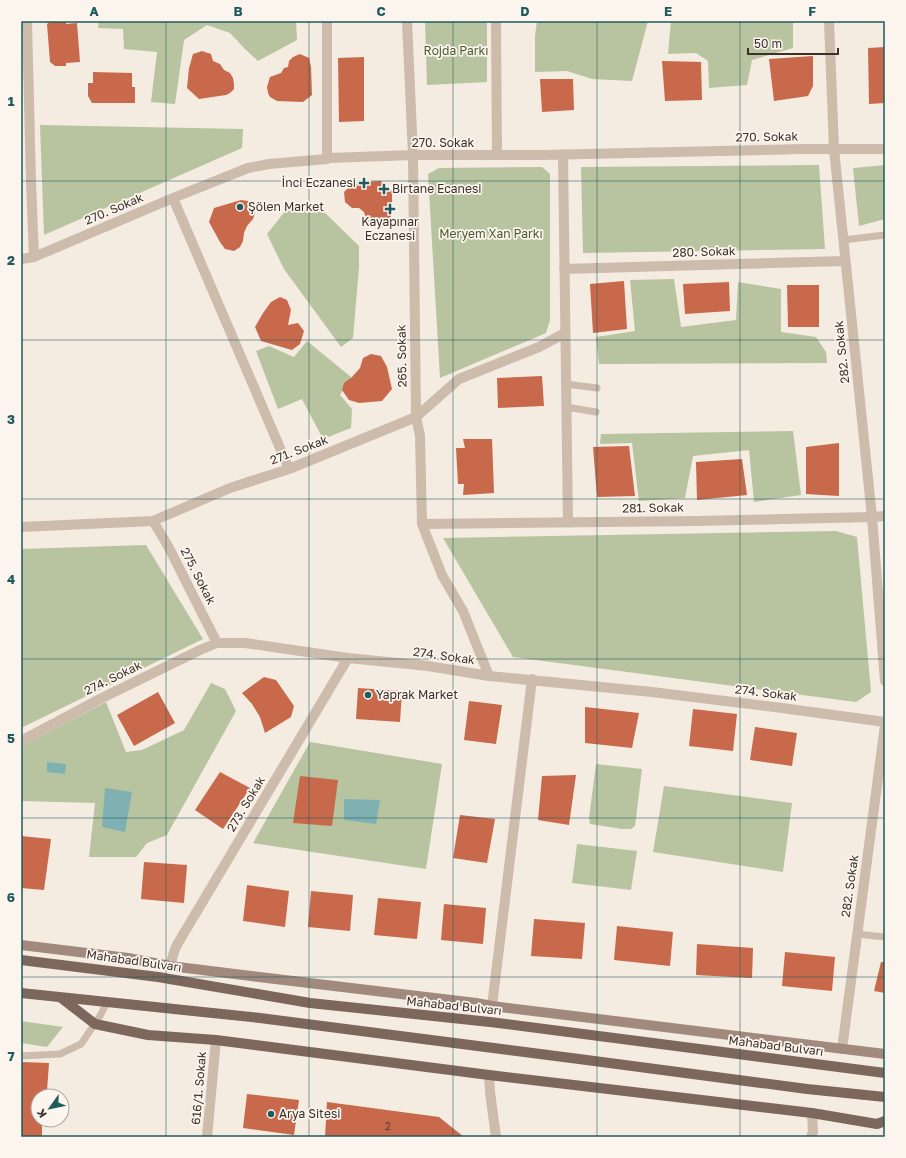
<svg xmlns="http://www.w3.org/2000/svg" width="906" height="1158" font-family="'Golos Text',sans-serif">
  <style>
    .green { fill: #b8c4a0 }
    .water { fill: #7fb0b2 }
    .building { fill: #c8694b }
    .lines { fill: none; stroke-linecap: round; stroke-linejoin: round }
    .lane { stroke: #cdbbac; stroke-width: 7 }
    .street { stroke: #cdbbac; stroke-width: 10 }
    .secondary { stroke: #a18a7d; stroke-width: 10 }
    .primary { stroke: #7d675c; stroke-width: 10 }
    .grid { fill: none; stroke: #1f5a5e; stroke-width: 1; stroke-opacity: 0.55 }
    .poi-dot { fill: #1f5a5e; stroke: #fbf5ee; stroke-width: 1.5 }
    .labels { text-anchor: middle; stroke-width: 3.5; stroke-linejoin: round; paint-order: stroke }
    .number-label { font-size: 10px; fill: #5e3e33 }
    .park-label { font-size: 12px; fill: #4a5a2e; stroke: #fbf5ee }
    .street-label { font-size: 12px; fill: #3b302b; stroke: #fbf5ee }
    .poi-label { font-size: 12px; fill: #3b302b; stroke: #fbf5ee; text-anchor: start }
    .neatline { fill: none; stroke: #1f5a5e; stroke-width: 1.5 }
    .grid-label { font-size: 13px; text-anchor: middle; font-weight: bold; fill: #1f5a5e }
  </style>
  <rect width="100%" height="100%" fill="#f4ebe1"/>
  <path class="green" d="M 99,21 L 296,21 L 297,40 L 258,61 L 245,49 L 230,33 L 207,25 L 184,40 L 175,104 L 151,102 L 157,52 L 124,49 L 123,29 L 98,28 Z
    M 425,21 L 487,21 L 487,82 L 427,85 Z
    M 537,21 L 648,21 L 632,81 L 592,79 L 567,71 L 535,72 L 535,36 Z
    M 671,21 L 793,21 L 793,48 L 752,60 L 747,85 L 709,88 L 708,61 L 696,53 L 668,54 Z
    M 40,125 L 243,129 L 242,148 L 44,235 Z
    M 819,165 L 825,249 L 583,253 L 581,167 Z
    M 885,165 L 885,219 L 859,226 L 853,168 Z
    M 542,167 L 550,174 L 550,320 L 546,333 L 440,378 L 428,174 L 439,168 Z
    M 318,206 L 359,246 L 359,267 L 353,338 L 341,347 L 284,269 L 267,234 L 286,210 Z
    M 674,279 L 681,327 L 736,320 L 738,282 L 781,289 L 781,332 L 816,337 L 826,352 L 827,363 L 599,364 L 596,337 L 635,331 L 630,280 Z
    M 307,341 L 351,377 L 340,395 L 352,409 L 351,428 L 323,439 L 302,399 L 278,409 L 256,351 L 269,346 L 294,357 Z
    M 793,431 L 801,495 L 754,502 L 749,450 L 693,456 L 685,498 L 639,501 L 632,443 L 600,444 L 601,434 Z
    M 836,531 L 857,537 L 871,692 L 856,702 L 513,657 L 443,538 Z
    M 146,545 L 203,639 L 21,728 L 21,549 Z
    M 211,683 L 225,689 L 236,711 L 167,835 L 147,843 L 136,857 L 89,857 L 95,803 L 21,801 L 21,746 L 106,702 L 126,752 L 142,750 L 184,730 Z
    M 310,742 L 442,764 L 426,869 L 253,843 Z
    M 596,764 L 642,769 L 635,826 L 631,829 L 622,829 L 590,824 L 589,818 Z
    M 664,786 L 792,803 L 783,872 L 653,852 Z
    M 577,844 L 637,851 L 631,890 L 572,883 Z
    M 21,1021 L 63,1027 L 47,1047 L 21,1043 Z"/>
  <path class="water" d="M 47,762 L 66,764 L 65,774 L 47,772 Z
    M 105,788 L 132,792 L 125,832 L 102,827 Z
    M 344,799 L 380,800 L 376,824 L 344,820 Z"/>
  <path class="building" d="M 51,21 L 66,21 L 66,24 L 77,23 L 80,62 L 66,63 L 66,66 L 55,66 L 50,62 L 47,24 Z
    M 885,47 L 885,103 L 869,104 L 868,48 Z
    M 202,51 L 211,54 L 213,61 L 220,64 L 224,70 L 230,73 L 233,78 L 234,84 L 234,89 L 230,93 L 226,95 L 199,99 L 187,88 L 189,68 L 193,54 Z
    M 300,54 L 309,58 L 311,67 L 312,95 L 303,102 L 277,101 L 270,97 L 268,93 L 267,87 L 270,77 L 281,73 L 284,68 L 288,67 L 289,61 L 293,57 Z
    M 813,56 L 813,86 L 808,96 L 774,101 L 769,59 Z
    M 364,57 L 364,121 L 339,122 L 338,58 Z
    M 662,61 L 701,62 L 702,100 L 665,101 Z
    M 93,72 L 132,73 L 132,87 L 135,87 L 135,103 L 92,103 L 88,96 L 88,83 L 93,83 Z
    M 540,79 L 573,79 L 574,110 L 542,112 Z
    M 381,181 L 392,191 L 392,214 L 387,224 L 380,228 L 372,226 L 367,221 L 364,212 L 359,208 L 352,208 L 345,202 L 344,192 L 350,186 L 361,182 Z
    M 241,200 L 248,201 L 254,206 L 255,213 L 253,219 L 247,226 L 244,233 L 243,241 L 240,247 L 234,251 L 225,249 L 220,242 L 209,222 L 214,208 Z
    M 624,281 L 627,329 L 593,333 L 590,284 Z
    M 729,282 L 730,311 L 685,314 L 683,284 Z
    M 787,285 L 819,285 L 819,327 L 788,327 Z
    M 280,297 L 287,300 L 291,310 L 288,325 L 298,323 L 304,331 L 300,344 L 292,350 L 261,341 L 255,327 L 263,313 L 271,302 Z
    M 371,354 L 381,356 L 387,367 L 392,389 L 382,401 L 359,403 L 349,400 L 342,390 L 344,383 L 352,377 L 360,368 L 363,358 Z
    M 542,376 L 544,406 L 498,408 L 497,378 Z
    M 463,439 L 492,439 L 494,493 L 463,495 L 464,484 L 458,484 L 456,448 L 465,448 Z
    M 839,443 L 839,496 L 806,494 L 806,447 Z
    M 629,446 L 635,496 L 597,497 L 593,447 Z
    M 742,459 L 747,495 L 697,500 L 696,462 Z
    M 264,677 L 276,680 L 294,706 L 291,717 L 265,733 L 260,717 L 252,704 L 242,693 Z
    M 358,688 L 402,691 L 400,722 L 356,719 Z
    M 158,692 L 175,723 L 134,746 L 117,715 Z
    M 469,701 L 502,705 L 496,744 L 464,740 Z
    M 585,707 L 639,713 L 632,748 L 585,743 Z
    M 693,709 L 737,714 L 733,751 L 689,746 Z
    M 755,727 L 797,733 L 792,766 L 750,760 Z
    M 220,772 L 250,788 L 223,829 L 195,810 Z
    M 576,775 L 569,825 L 538,820 L 542,776 Z
    M 300,776 L 338,780 L 332,826 L 293,823 Z
    M 460,815 L 495,819 L 487,863 L 453,858 Z
    M 21,836 L 51,839 L 44,890 L 21,888 Z
    M 144,862 L 187,865 L 184,903 L 141,899 Z
    M 247,885 L 289,891 L 285,927 L 243,921 Z
    M 311,891 L 353,895 L 350,931 L 308,927 Z
    M 378,898 L 421,902 L 417,939 L 374,935 Z
    M 444,904 L 486,908 L 483,944 L 441,940 Z
    M 534,919 L 585,923 L 582,959 L 531,956 Z
    M 617,926 L 673,932 L 670,966 L 614,960 Z
    M 697,944 L 753,948 L 752,978 L 696,975 Z
    M 785,952 L 835,957 L 832,991 L 782,986 Z
    M 881,962 L 885,962 L 885,993 L 874,991 Z
    M 21,1062 L 49,1063 L 47,1091 L 43,1091 L 42,1096 L 38,1096 L 38,1120 L 42,1120 L 42,1137 L 21,1137 Z
    M 247,1094 L 299,1100 L 294,1135 L 243,1128 Z
    M 327,1102 L 439,1117 L 464,1137 L 325,1137 Z"/>
  <g class="lines">
    <path class="lane" d="M 843,240 L 885,235
      M 566,384 L 597,388
      M 566,407 L 596,412
      M 857,934 L 885,937
      M 21,1056 L 60,1054 L 81,1044 L 100,1016 L 107,1002"/>
    <path class="street" d="M 27,21 L 31,182 L 34,257
      M 407,21 L 413,155 L 416,417 L 420,436 L 422,524 L 442,575 L 463,611 L 489,676
      M 496,21 L 497,155
      M 829,21 L 834,149 L 872,517 L 885,681
      M 563,155 L 568,523
      M 327,159 L 327,21
      M 173,198 L 289,469
      M 21,259 L 34,257 L 173,198 L 248,168 L 269,164 L 327,159 L 329,158 L 413,155 L 541,155 L 803,149 L 885,149
      M 564,269 L 845,261
      M 153,521 L 168,546 L 217,643
      M 422,524 L 696,521 L 872,517 L 885,516
      M 21,527 L 153,521 L 230,488 L 289,469 L 416,417 L 459,379 L 539,347 L 565,333
      M 21,741 L 100,699 L 200,650 L 217,643 L 245,643 L 348,658 L 428,666 L 489,676 L 652,692 L 782,708 L 885,722
      M 170,966 L 175,949 L 178,943 L 348,658
      M 492,1006 L 532,679
      M 842,1049 L 885,725
      M 489,1075 L 490,1092 L 496,1137
      M 207,1137 L 216,1040
      M 811,1137 L 813,1132 L 812,1113"/>
    <path class="secondary" d="M 21,945 L 128,958 L 170,966 L 251,976 L 476,1003 L 492,1006 L 885,1054"/>
    <path class="primary" d="M 21,960 L 158,977 L 310,1003 L 490,1022 L 885,1073
      M 21,993 L 260,1018 L 579,1059 L 807,1089 L 885,1097
      M 60,997 L 95,1024 L 148,1035 L 216,1040 L 489,1075 L 812,1113 L 877,1124 L 885,1121"/>
  </g>
  <path class="grid" d="M 166,21 L 166,1137M 309,21 L 309,1137M 453,21 L 453,1137M 597,21 L 597,1137M 740,21 L 740,1137M 21,181 L 885,181M 21,340 L 885,340M 21,499 L 885,499M 21,659 L 885,659M 21,818 L 885,818M 21,977 L 885,977"/>
  <g class="poi-dot">
    <path d="M362 177h4v4h4v4h-4v4h-4v-4h-4v-4h4z"/>
    <path d="M382 183h4v4h4v4h-4v4h-4v-4h-4v-4h4z"/>
    <circle cx="240" cy="207" r="4"/>
    <path d="M388 203h4v4h4v4h-4v4h-4v-4h-4v-4h4z"/>
    <circle cx="368" cy="695" r="4"/>
    <circle cx="271" cy="1114" r="4"/>
  </g>
  <g class="labels">
    <g class="number-label">
      <text x="388" y="1130">2</text>
    </g>
    <g class="park-label">
      <text x="456" y="55">Rojda Parkı</text>
      <text x="491" y="238">Meryem Xan Parkı</text>
    </g>
    <g class="street-label">
      <text transform="translate(767 137) rotate(-1)" y="4">270. Sokak</text>
      <text x="443" y="147">270. Sokak</text>
      <text transform="translate(114 209) rotate(-23)" y="4">270. Sokak</text>
      <text transform="translate(704 252) rotate(-2)" y="4">280. Sokak</text>
      <text transform="translate(842 352) rotate(-96)" y="4">282. Sokak</text>
      <text transform="translate(402 356) rotate(-91)" y="4">265. Sokak</text>
      <text transform="translate(299 450) rotate(-21)" y="4">271. Sokak</text>
      <text transform="translate(653 508) rotate(-1)" y="4">281. Sokak</text>
      <text transform="translate(198 576) rotate(63)" y="4">275. Sokak</text>
      <text transform="translate(444 656) rotate(8)" y="4">274. Sokak</text>
      <text transform="translate(113 678) rotate(-26)" y="4">274. Sokak</text>
      <text transform="translate(766 693) rotate(7)" y="4">274. Sokak</text>
      <text transform="translate(246 804) rotate(-59)" y="4">273. Sokak</text>
      <text transform="translate(850 886) rotate(-82)" y="4">282. Sokak</text>
      <text transform="translate(134 961) rotate(8)" y="4">Mahabad Bulvarı</text>
      <text transform="translate(454 1006) rotate(6)" y="4">Mahabad Bulvarı</text>
      <text transform="translate(776 1046) rotate(7)" y="4">Mahabad Bulvarı</text>
      <text transform="translate(199 1088) rotate(-85)" y="4">616/1. Sokak</text>
    </g>
    <g class="poi-label">
      <text x="356" y="187" text-anchor="end">İnci Eczanesi</text>
      <text x="392" y="193">Birtane Ecanesi</text>
      <text x="248" y="211">Şölen Market</text>
      <text x="390" y="226" text-anchor="middle">Kayapınar<tspan x="390" dy="14">Eczanesi</tspan></text>
      <text x="376" y="699">Yaprak Market</text>
      <text x="279" y="1118">Arya Sitesi</text>
    </g>
  </g>
  <rect width="906" height="1158" fill="none" stroke="#fbf5ee" stroke-width="44"/>
  <g transform="translate(50 1108) rotate(237)"><circle r="19" fill="#fbf5ee" stroke="#aea6a0"/>
  <path d="M0-3L7 15L0 10L-7 15Z" fill="#1f5a5e"/>
  <text y="-6" font-size="11" font-weight="bold" text-anchor="middle" fill="#3b302b">K</text>
  </g>
  <path d="M748 48v6h90v-6" fill="none" stroke="#3b302b" stroke-width="2"/>
  <text x="754" y="48" font-size="12" fill="#3b302b" stroke="#fbf5ee" stroke-width="3" paint-order="stroke">50 m</text>
  <rect x="22" y="22" width="862" height="1114" class="neatline"/>
  <g class="grid-label">
    <text x="94" y="16">A</text>
    <text x="238" y="16">B</text>
    <text x="381" y="16">C</text>
    <text x="525" y="16">D</text>
    <text x="668" y="16">E</text>
    <text x="812" y="16">F</text>
    <text x="11" y="106">1</text>
    <text x="11" y="265">2</text>
    <text x="11" y="424">3</text>
    <text x="11" y="584">4</text>
    <text x="11" y="743">5</text>
    <text x="11" y="902">6</text>
    <text x="11" y="1061">7</text>
  </g>
</svg>
